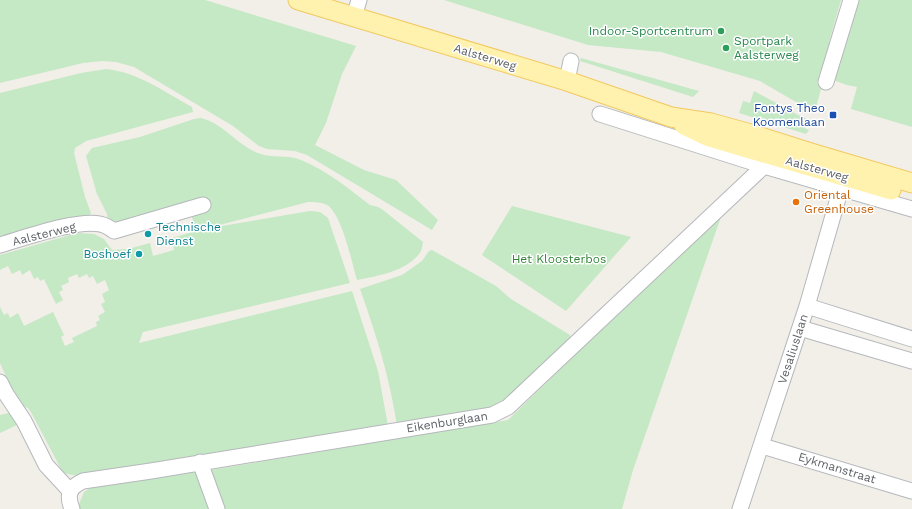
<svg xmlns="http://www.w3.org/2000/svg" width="912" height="509" font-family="'Work Sans',sans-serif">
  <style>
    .green { fill: #c5e8c5 }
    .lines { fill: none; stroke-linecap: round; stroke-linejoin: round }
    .minor-casing { stroke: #b5b8bc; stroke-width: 17 }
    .major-casing { stroke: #f2c960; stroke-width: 21 }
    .minor { stroke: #fff; stroke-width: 15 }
    .major { stroke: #fff2af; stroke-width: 19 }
    .leisure-dot { fill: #2e9e5b; stroke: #fff; stroke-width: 1.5 }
    .transit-dot { fill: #1a4fb4; stroke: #fff; stroke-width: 1.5 }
    .food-dot { fill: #e8710a; stroke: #fff; stroke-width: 1.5 }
    .culture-dot { fill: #0f9aa8; stroke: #fff; stroke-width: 1.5 }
    .labels { text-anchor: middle; stroke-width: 3; stroke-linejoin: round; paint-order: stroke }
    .leisure-label { font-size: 12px; fill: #27864d; stroke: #fff; text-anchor: end }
    .street-label { font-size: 12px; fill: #5f6368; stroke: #fff }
    .transit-label { font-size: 12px; fill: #164399; stroke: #fff; text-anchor: end }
    .food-label { font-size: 12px; fill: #c56008; stroke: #fff; text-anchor: start }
    .culture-label { font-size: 12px; fill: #0d838f; stroke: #fff; text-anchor: start }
    .park-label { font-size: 12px; fill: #348238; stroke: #fff }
  </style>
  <rect width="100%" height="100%" fill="#f1efe8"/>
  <path class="green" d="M 0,0 L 205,0 L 356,46 L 342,74 L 326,123 L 315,145 L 364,170 L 396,180 L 438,220 L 432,230 L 307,155 L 295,151 L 267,149 L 259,146 L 233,126 L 134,67 L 116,62 L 102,61 L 83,63 L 0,83 Z
    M 444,0 L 841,0 L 829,42 L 832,43 L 823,74 L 820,73 L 817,83 L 821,89 L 815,111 L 796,102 L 760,81 L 661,52 L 588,45 Z
    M 857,0 L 912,0 L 912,127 L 851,109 L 857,87 L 847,85 L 833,80 Z
    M 581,58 L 699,91 L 693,97 L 580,61 Z
    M 106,69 C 137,72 165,92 192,107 L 193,112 L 86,141 L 75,148 L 74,153 L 85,197 L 91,213 L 87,218 L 0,242 L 0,93 L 81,73 Z
    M 754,91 L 798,115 L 812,121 L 811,125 L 806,124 L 804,128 L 809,130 L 806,134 L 739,113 L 743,101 L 750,103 Z
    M 201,118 C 224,124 237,145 258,153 C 272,159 287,154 301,160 C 326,170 349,189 370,205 L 378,207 L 383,210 L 423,242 C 422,246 422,251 419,254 C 406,271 378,276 357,280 C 352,263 342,214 327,205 C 321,202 314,202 308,202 L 204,229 L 310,211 L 320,212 L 328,218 L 350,283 L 143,332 L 139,343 L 352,291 L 378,371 L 388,426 L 83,477 L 63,473 L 31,412 L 28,408 L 19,405 L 0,363 L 0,307 L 4,315 L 8,313 L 10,318 L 18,313 L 24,326 L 53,312 L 64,335 L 61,337 L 65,346 L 74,342 L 72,338 L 97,326 L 96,322 L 100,320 L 98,316 L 105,312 L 101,304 L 105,302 L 102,294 L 109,290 L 105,280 L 97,284 L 93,276 L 89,278 L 87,274 L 79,278 L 77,274 L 68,278 L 69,282 L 61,286 L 63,290 L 59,292 L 63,300 L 56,304 L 44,279 L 40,281 L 38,277 L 34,279 L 30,270 L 22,275 L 20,270 L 12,274 L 8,266 L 0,270 L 0,255 L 77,233 L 94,234 L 104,239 L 112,250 L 128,249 L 150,243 L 153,256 L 174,250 L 172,238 L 196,231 L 189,207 L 115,226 L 108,222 L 107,214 L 97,194 L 86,156 L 92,148 L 140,137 L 194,119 Z
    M 512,206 L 631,237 L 566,311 L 482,255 Z
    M 723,211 L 633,470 L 622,509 L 223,509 L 211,470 L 508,420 Z
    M 432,250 L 496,286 L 511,299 L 570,335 L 571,340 L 501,407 L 397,426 C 390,378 376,334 360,289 L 402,275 L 422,261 L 429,251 Z
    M 9,413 L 13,415 L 19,424 L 0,433 L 0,415 Z
    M 193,472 L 199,473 L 210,509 L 77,509 L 84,492 L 90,488 Z"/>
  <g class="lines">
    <g class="minor-casing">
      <path id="minor" d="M 354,17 L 359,0
        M 567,81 L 571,61
        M 826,82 L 851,0
        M 600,114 L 764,166 L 912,209
        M 0,245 C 24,238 77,219 100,224 C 105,225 110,228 114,231 L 203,205
        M 807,306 L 912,339
        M 800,328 L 912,361
        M 0,382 L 6,394 L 24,421 L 46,465 L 70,491
        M 762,446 L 912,491
        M 200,462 L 217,509
        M 72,509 C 66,494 70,487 83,481 L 151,471 L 492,415 L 508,407 L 764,166 L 769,155 L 772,143
        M 740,509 L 807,306 L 841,188"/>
    </g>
    <g class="major-casing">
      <path id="major" d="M 298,0 L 567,81 L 671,117 L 711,123 L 751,134 L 811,153 L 912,183
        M 684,125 L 709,137 L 891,190"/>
    </g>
    <use href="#minor" class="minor"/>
    <use href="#major" class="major"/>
  </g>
  <g class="leisure-dot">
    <circle cx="721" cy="31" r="4"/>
    <circle cx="726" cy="48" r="4"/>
  </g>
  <rect class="transit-dot" x="829" y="111" width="8" height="8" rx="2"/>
  <circle class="food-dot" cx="796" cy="202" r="4"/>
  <g class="culture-dot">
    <circle cx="148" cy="234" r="4"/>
    <circle cx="139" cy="254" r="4"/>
  </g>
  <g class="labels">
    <g class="leisure-label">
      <text x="713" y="35">Indoor-Sportcentrum</text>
      <text x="734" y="45" text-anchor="start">Sportpark<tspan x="734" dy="14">Aalsterweg</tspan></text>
    </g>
    <g class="street-label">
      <text transform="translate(485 57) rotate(17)" y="4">Aalsterweg</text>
      <text transform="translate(817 169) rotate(16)" y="4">Aalsterweg</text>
      <text transform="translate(44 234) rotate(-14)" y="4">Aalsterweg</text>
      <text transform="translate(793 349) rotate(-72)" y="4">Vesaliuslaan</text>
      <text transform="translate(447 422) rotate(-9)" y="4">Eikenburglaan</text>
      <text transform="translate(837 468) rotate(17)" y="4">Eykmanstraat</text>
    </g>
    <g class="transit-label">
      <text x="825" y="112">Fontys Theo<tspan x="825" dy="14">Koomenlaan</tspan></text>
    </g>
    <g class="food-label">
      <text x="804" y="199">Oriental<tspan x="804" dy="14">Greenhouse</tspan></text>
    </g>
    <g class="culture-label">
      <text x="156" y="231">Technische<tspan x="156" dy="14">Dienst</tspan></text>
      <text x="131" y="258" text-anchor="end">Boshoef</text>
    </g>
    <g class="park-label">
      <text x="559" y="263">Het Kloosterbos</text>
    </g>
  </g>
</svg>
